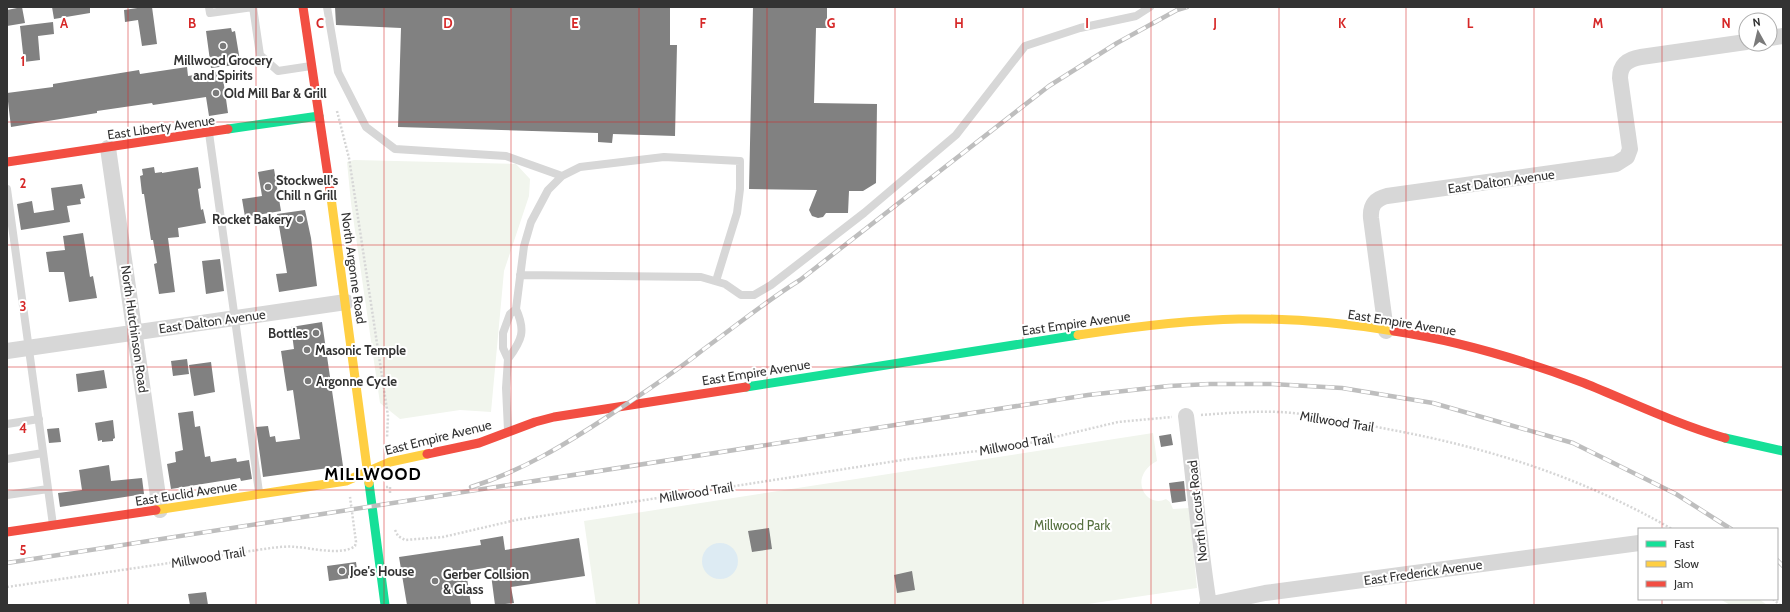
<svg xmlns="http://www.w3.org/2000/svg" width="1790" height="612" font-family="Cabin,sans-serif">
  <style>
    .green { fill: #f1f5ed }
    .water { fill: #ddebf3 }
    .building { fill: #818181 }
    .lines { fill: none; stroke-linecap: round; stroke-linejoin: round }
    .path { stroke: #d6d6d6; stroke-width: 2.5; stroke-dasharray: 2 2; stroke-linecap: butt }
    .lane { stroke: #d7d7d7; stroke-width: 8 }
    .street { stroke: #d7d7d7; stroke-width: 16 }
    .fast { stroke: #16e098; stroke-width: 9 }
    .slow { stroke: #ffcf43; stroke-width: 9 }
    .jam { stroke: #f24e42; stroke-width: 9 }
    .rail-casing { stroke: #bebebe; stroke-width: 4.5 }
    .rail { stroke: #fff; stroke-width: 3; stroke-dasharray: 9; stroke-linecap: butt }
    .grid { fill: none; stroke: #d62828; stroke-width: 1; stroke-opacity: 0.55 }
    .poi-dot { fill: #7a7a7a; stroke: #fff; stroke-width: 1.5 }
    .labels { text-anchor: middle; stroke-width: 4; stroke-linejoin: round; paint-order: stroke }
    .poi-label { font-size: 13px; font-weight: bold; fill: #333; stroke: #fff; text-anchor: start }
    .street-label { font-size: 13px; fill: #333; stroke: #fff }
    .park-label { font-size: 13px; fill: #56703f; stroke: #fff }
    .district-label { font-size: 17px; font-weight: bold; letter-spacing: 1px; fill: #000; stroke: #fff }
    .grid-label { font-size: 13px; text-anchor: middle; font-weight: bold; fill: #d62828; stroke: #fff; stroke-width: 4; stroke-linejoin: round; paint-order: stroke }
  </style>
  <rect width="100%" height="100%" fill="#fff"/>
  <path class="green" d="M 354,160 L 516,164 L 530,179 L 529,196 L 504,271 L 491,412 L 460,410 L 400,419 L 380,403 L 351,203 L 347,162 Z
    M 1153,433 L 1157,461 C 1127,477 1146,509 1166,499 L 1170,502 L 1173,509 L 1189,508 L 1197,588 L 1081,605 L 596,605 L 584,521 Z
    M 1720,599 L 1759,599 L 1767,605 L 1730,605 Z"/>
  <path class="water" d="M702 561a18 18 0 1 1 36 0a18 18 0 1 1-36 0Z"/>
  <path class="building" d="M 22,7 L 25,23 L 7,26 L 7,10 Z
    M 52,7 L 90,7 L 90,13 L 54,19 Z
    M 144,7 L 152,7 L 157,44 L 142,46 L 138,20 L 125,22 L 124,10 Z
    M 335,7 L 670,7 L 670,45 L 677,45 L 675,136 L 613,134 L 612,143 L 598,142 L 598,133 L 398,127 L 401,28 L 336,25 Z
    M 753,7 L 827,7 L 827,28 L 816,28 L 814,103 L 877,104 L 876,183 L 863,191 L 849,191 L 848,213 L 826,213 L 823,217 L 818,218 L 812,216 L 809,210 L 817,190 L 749,189 Z
    M 53,22 L 54,34 L 38,36 L 40,60 L 24,62 L 20,26 Z
    M 231,28 L 232,32 L 235,31 L 240,61 L 235,62 L 235,65 L 211,68 L 206,31 Z
    M 187,67 L 188,76 L 222,71 L 228,113 L 209,116 L 206,97 L 153,105 L 152,103 L 97,111 L 97,113 L 11,127 L 7,93 L 53,87 L 53,84 L 139,70 L 140,74 Z
    M 154,167 L 155,173 L 162,172 L 162,173 L 198,167 L 201,188 L 198,189 L 201,210 L 203,209 L 206,223 L 178,228 L 179,237 L 168,238 L 175,292 L 159,294 L 154,264 L 157,263 L 153,240 L 151,240 L 144,194 L 142,194 L 140,176 L 143,175 L 142,169 Z
    M 274,169 L 281,211 L 245,217 L 242,199 L 262,196 L 258,172 Z
    M 82,184 L 85,198 L 80,199 L 81,204 L 67,206 L 70,222 L 21,230 L 17,204 L 32,201 L 34,213 L 54,210 L 51,188 Z
    M 305,210 L 311,238 L 317,286 L 279,292 L 276,274 L 287,273 L 277,214 Z
    M 83,233 L 90,277 L 93,276 L 97,298 L 69,302 L 64,272 L 49,272 L 46,252 L 65,250 L 63,236 Z
    M 220,259 L 224,291 L 206,294 L 202,261 Z
    M 322,322 L 343,466 L 263,477 L 256,427 L 268,426 L 270,437 L 275,436 L 276,442 L 300,439 L 293,390 L 287,391 L 281,351 L 294,349 L 291,327 Z
    M 187,359 L 189,374 L 173,376 L 171,361 Z
    M 211,362 L 215,392 L 194,396 L 189,365 Z
    M 104,370 L 107,388 L 78,392 L 76,374 Z
    M 193,411 L 195,427 L 200,426 L 205,457 L 210,456 L 211,462 L 236,458 L 237,462 L 249,460 L 252,479 L 241,481 L 240,478 L 171,489 L 167,464 L 176,462 L 175,452 L 183,450 L 178,413 Z
    M 113,420 L 115,438 L 113,439 L 113,441 L 102,442 L 102,440 L 98,441 L 95,423 Z
    M 59,428 L 61,442 L 49,443 L 47,429 Z
    M 1171,434 L 1173,445 L 1161,447 L 1159,436 Z
    M 109,465 L 111,481 L 142,478 L 144,494 L 60,507 L 58,493 L 82,490 L 79,470 Z
    M 1184,481 L 1186,501 L 1172,503 L 1169,483 Z
    M 769,528 L 772,549 L 752,552 L 748,531 Z
    M 503,536 L 505,550 L 579,538 L 585,576 L 511,587 L 514,603 L 495,605 L 490,567 L 466,571 L 471,605 L 407,605 L 399,557 L 481,545 L 480,540 Z
    M 356,562 L 358,577 L 329,581 L 327,566 Z
    M 912,571 L 915,590 L 897,593 L 894,575 Z
    M 206,592 L 208,605 L 190,605 L 188,594 Z"/>
  <g class="lines">
    <path class="path" d="M 337,111 L 349,158 L 388,416 L 387,438
      M 1201,415 C 1227,413 1253,411 1279,412 C 1316,414 1352,422 1387,429 C 1490,448 1581,477 1672,529
      M 386,487 L 390,487 L 390,495
      M 395,530 L 398,536 L 405,540 L 443,537 L 516,520 L 909,459 L 1013,447 L 1118,422 L 1172,417
      M 7,587 L 271,548 C 279,547 288,546 296,547 C 312,548 342,556 355,546 L 356,542 L 350,497
      M 1773,599 L 1780,605"/>
    <path class="lane" d="M 209,7 L 210,13 L 253,7
      M 253,7 L 260,55 L 278,71 L 311,66
      M 327,7 L 338,72 L 366,127 L 395,149 L 506,156 L 562,176
      M 209,133 L 259,492
      M 7,189 L 53,525
      M 520,275 L 701,277 L 725,284 L 741,295 L 754,295 L 771,285 L 864,213 L 956,135 L 1025,46 L 1080,28 L 1136,16 L 1150,7
      M 516,309 L 524,246 L 531,222 L 548,190 L 562,176 L 580,167 L 664,157 L 740,161 L 740,189 L 737,213 L 716,281
      M 7,424 L 39,419
      M 508,430 L 506,388 L 508,359 L 503,348 L 503,333 L 510,314 L 516,309 C 526,331 522,340 508,359
      M 7,459 L 43,453
      M 7,495 L 48,489"/>
    <path class="street" d="M 1770,38 L 1783,36
      M 108,148 L 160,510
      M 1386,331 L 1371,218 C 1370,206 1375,199 1387,196 L 1616,164 L 1627,157 L 1630,149 L 1620,78 C 1620,65 1628,59 1641,57 L 1746,42
      M 7,351 L 346,302
      M 1186,416 C 1194,479 1199,542 1209,605
      M 1207,605 L 1265,593 L 1639,543"/>
    <path class="fast" d="M 228,129 L 319,116
      M 746,387 L 1078,335
      M 1725,438 L 1783,451
      M 369,483 L 385,605"/>
    <path class="slow" d="M 330,190 L 369,483
      M 1078,335 C 1132,327 1185,320 1239,319 C 1291,318 1343,323 1394,331
      M 156,510 L 346,481 L 390,462 L 427,454"/>
    <path class="jam" d="M 303,7 L 330,190
      M 7,162 L 228,129
      M 1394,331 C 1459,341 1523,360 1584,383 C 1631,402 1676,424 1725,438
      M 427,454 L 479,443 L 535,422 L 554,417 L 746,387
      M 7,532 L 156,510"/>
    <g class="rail-casing">
      <path id="rail" d="M 471,487 C 522,471 566,444 610,415 C 642,394 674,373 704,349 C 736,326 766,301 800,280 L 1049,86 L 1117,43 L 1177,10 L 1187,7
        M 1777,560 L 1783,566
        M 7,563 L 1088,395 L 1169,386 L 1210,384 L 1272,384 L 1342,388 L 1433,403 L 1573,443 L 1676,494 L 1731,529"/>
    </g>
    <use href="#rail" class="rail"/>
  </g>
  <path class="grid" d="M 128,7 L 128,605M 256,7 L 256,605M 384,7 L 384,605M 511,7 L 511,605M 639,7 L 639,605M 767,7 L 767,605M 895,7 L 895,605M 1023,7 L 1023,605M 1151,7 L 1151,605M 1279,7 L 1279,605M 1406,7 L 1406,605M 1534,7 L 1534,605M 1662,7 L 1662,529M 7,122 L 1783,122M 7,245 L 1783,245M 7,367 L 1783,367M 7,490 L 1783,490M 1662,599 L 1662,605"/>
  <g class="poi-dot">
    <circle cx="223" cy="46" r="4"/>
    <circle cx="216" cy="93" r="4"/>
    <circle cx="268" cy="187" r="4"/>
    <circle cx="300" cy="219" r="4"/>
    <circle cx="316" cy="333" r="4"/>
    <circle cx="307" cy="350" r="4"/>
    <circle cx="308" cy="381" r="4"/>
    <circle cx="342" cy="571" r="4"/>
    <circle cx="435" cy="581" r="4"/>
  </g>
  <g class="labels">
    <g class="poi-label">
      <text x="223" y="65" text-anchor="middle">Millwood Grocery<tspan x="223" dy="15">and Spirits</tspan></text>
      <text x="224" y="98">Old Mill Bar &amp; Grill</text>
      <text x="276" y="185">Stockwell’s<tspan x="276" dy="15">Chill n Grill</tspan></text>
      <text x="292" y="224" text-anchor="end">Rocket Bakery</text>
      <text x="308" y="338" text-anchor="end">Bottles</text>
      <text x="315" y="355">Masonic Temple</text>
      <text x="316" y="386">Argonne Cycle</text>
      <text x="350" y="576">Joe's House</text>
      <text x="443" y="579">Gerber Collsion<tspan x="443" dy="15">&amp; Glass</tspan></text>
    </g>
    <g class="street-label">
      <text transform="translate(161 127) rotate(-8)" y="5">East Liberty Avenue</text>
      <text transform="translate(1501 181) rotate(-8)" y="5">East Dalton Avenue</text>
      <text transform="translate(354 268) rotate(82)" y="5">North Argonne Road</text>
      <text transform="translate(212 321) rotate(-8)" y="5">East Dalton Avenue</text>
      <text transform="translate(1402 322) rotate(9)" y="5">East Empire Avenue</text>
      <text transform="translate(1076 323) rotate(-8)" y="5">East Empire Avenue</text>
      <text transform="translate(135 329) rotate(82)" y="5">North Hutchinson Road</text>
      <text transform="translate(756 372) rotate(-9)" y="5">East Empire Avenue</text>
      <text transform="translate(1337 421) rotate(9)" y="5">Millwood Trail</text>
      <text transform="translate(438 437) rotate(-14)" y="5">East Empire Avenue</text>
      <text transform="translate(1016 444) rotate(-10)" y="5">Millwood Trail</text>
      <text transform="translate(696 492) rotate(-9)" y="5">Millwood Trail</text>
      <text transform="translate(186 493) rotate(-9)" y="5">East Euclid Avenue</text>
      <text transform="translate(1197 511) rotate(-96)" y="5">North Locust Road</text>
      <text transform="translate(208 557) rotate(-9)" y="5">Millwood Trail</text>
      <text transform="translate(1423 572) rotate(-8)" y="5">East Frederick Avenue</text>
    </g>
    <g class="park-label">
      <text x="1072" y="530">Millwood Park</text>
    </g>
    <g class="district-label">
      <text x="373" y="480">MILLWOOD</text>
    </g>
  </g>
  <g class="grid-label">
    <text x="64" y="28">A</text>
    <text x="192" y="28">B</text>
    <text x="320" y="28">C</text>
    <text x="448" y="28">D</text>
    <text x="575" y="28">E</text>
    <text x="703" y="28">F</text>
    <text x="831" y="28">G</text>
    <text x="959" y="28">H</text>
    <text x="1087" y="28">I</text>
    <text x="1215" y="28">J</text>
    <text x="1342" y="28">K</text>
    <text x="1470" y="28">L</text>
    <text x="1598" y="28">M</text>
    <text x="1726" y="28">N</text>
    <text x="23" y="66">1</text>
    <text x="23" y="188">2</text>
    <text x="23" y="311">3</text>
    <text x="23" y="433">4</text>
    <text x="23" y="555">5</text>
  </g>
  <rect width="1790" height="612" fill="none" stroke="#333333" stroke-width="16"/>
  <rect x="1638" y="528" width="140" height="72" fill="#ffffff" stroke="#adadad"/>
  <rect x="1646" y="541" width="20" height="6" fill="#16e098" stroke="#adadad"/>
  <text x="1674" y="548" font-size="12" fill="#333333">Fast</text>
  <rect x="1646" y="561" width="20" height="6" fill="#ffcf43" stroke="#adadad"/>
  <text x="1674" y="568" font-size="12" fill="#333333">Slow</text>
  <rect x="1646" y="581" width="20" height="6" fill="#f24e42" stroke="#adadad"/>
  <text x="1674" y="588" font-size="12" fill="#333333">Jam</text>
  <g transform="translate(1758 32) rotate(352)"><circle r="19" fill="#ffffff" stroke="#adadad"/>
  <path d="M0-3L7 15L0 10L-7 15Z" fill="#7a7a7a"/>
  <text y="-6" font-size="11" font-weight="bold" text-anchor="middle" fill="#333333">N</text>
  </g>
</svg>
